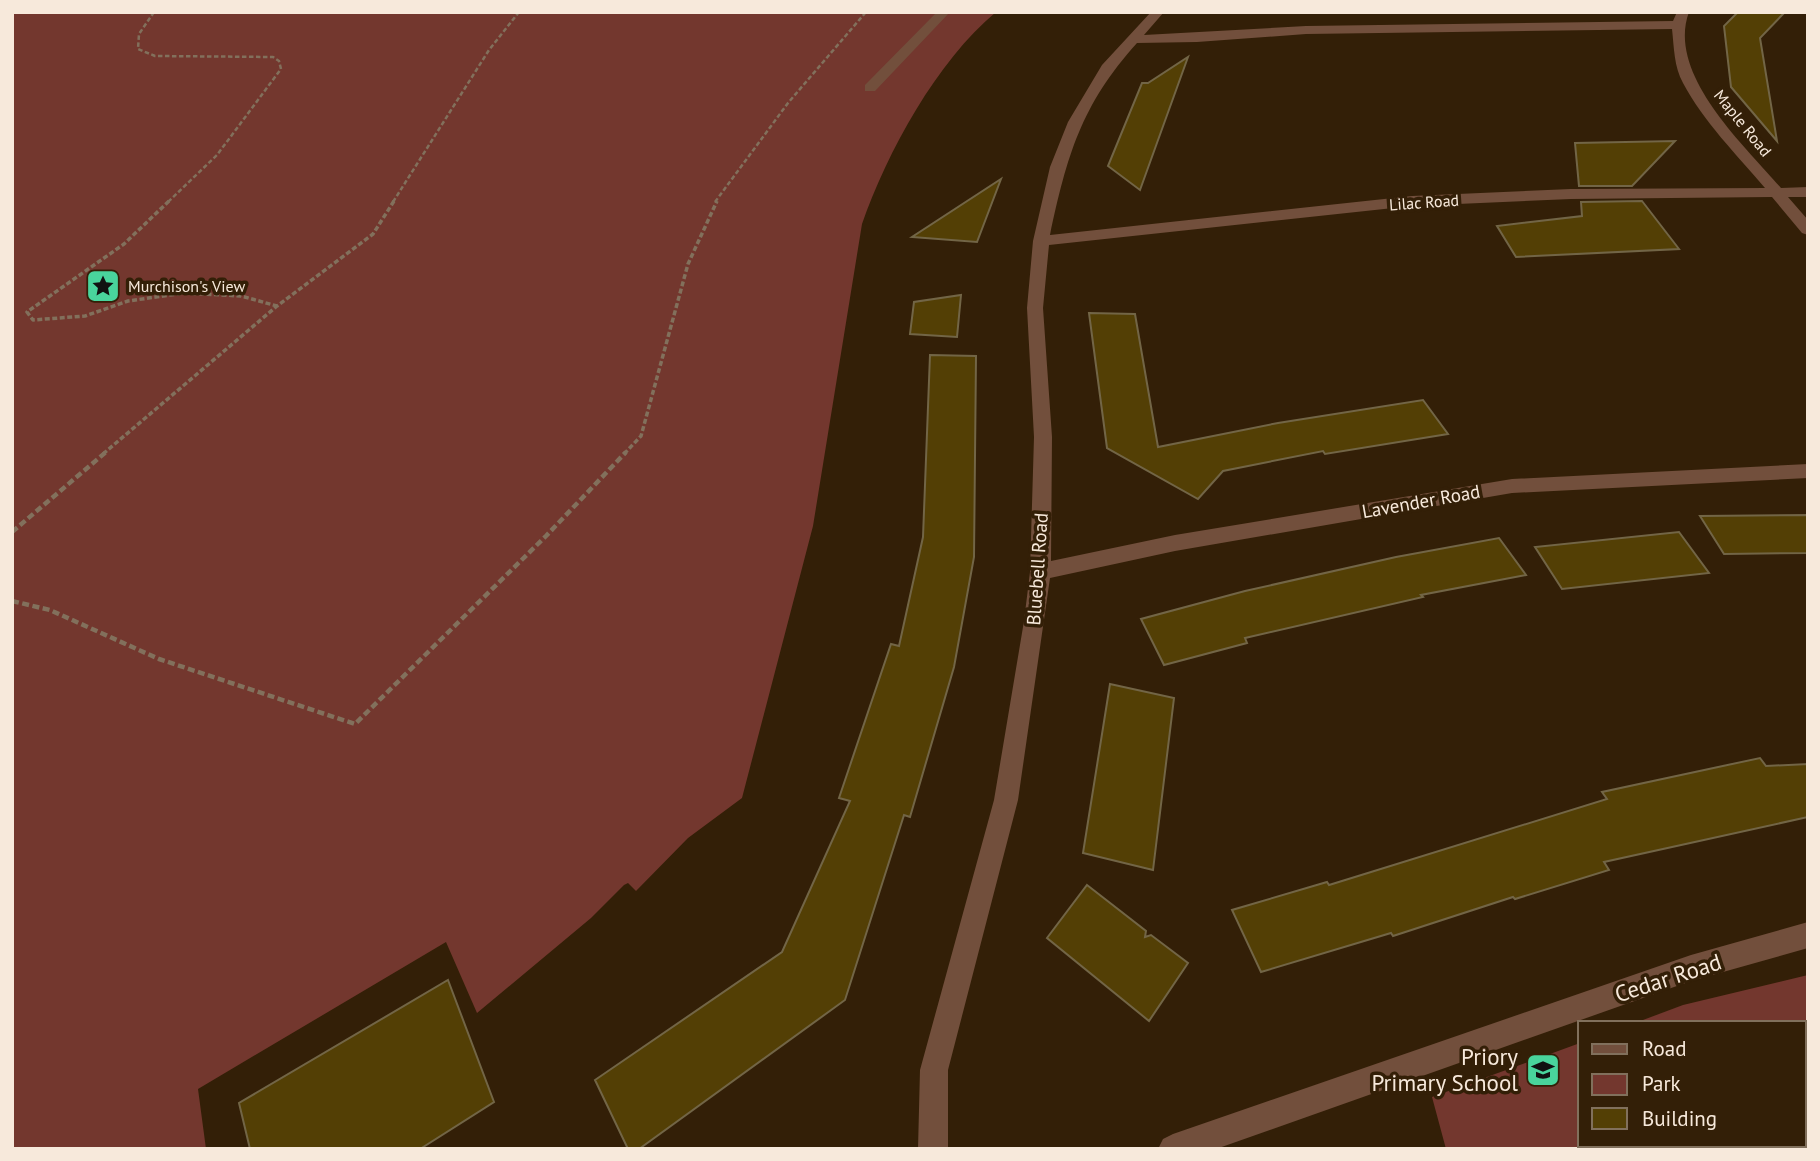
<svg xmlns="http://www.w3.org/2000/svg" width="1820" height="1161" font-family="'PT Sans',sans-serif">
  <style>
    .green { fill: #73372e }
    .building { fill: #533f05; stroke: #726546; stroke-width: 2 }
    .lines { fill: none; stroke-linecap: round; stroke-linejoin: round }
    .path-far2 { stroke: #82705c; stroke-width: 2.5; stroke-dasharray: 4.5 2.5; stroke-linecap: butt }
    .path-far1 { stroke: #82705c; stroke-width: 3.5; stroke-dasharray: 5 2.5; stroke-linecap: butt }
    .path { stroke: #82705c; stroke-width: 4.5; stroke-dasharray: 7 3.5; stroke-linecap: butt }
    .service { fill: #724f3c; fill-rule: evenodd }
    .minor { fill: #724f3c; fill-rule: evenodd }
    .labels { text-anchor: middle; stroke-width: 7; stroke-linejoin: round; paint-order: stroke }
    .far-street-label { font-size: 16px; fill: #f7e9db; stroke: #331f07 }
    .far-poi-label { font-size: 16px; fill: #f7e9db; stroke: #331f07; text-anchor: start }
    .street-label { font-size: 19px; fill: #f7e9db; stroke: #331f07 }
    .near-street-label { font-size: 23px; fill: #f7e9db; stroke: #331f07 }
    .near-poi-label { font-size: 23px; fill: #f7e9db; stroke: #331f07; text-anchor: end }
  </style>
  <rect width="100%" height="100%" fill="#331f07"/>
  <path class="green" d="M 12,12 L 996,12 C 937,61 887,152 862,224 L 813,526 L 742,798 L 688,838 L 636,891 L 628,883 L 624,885 L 591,918 L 477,1013 L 446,942 L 198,1089 L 206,1149 L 12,1149 Z
    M 1808,975 L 1808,1149 L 1446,1149 L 1432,1097 L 1580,1043 L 1580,1145 L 1804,1145 L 1804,1023 L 1635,1023 L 1683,1005 Z"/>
  <path class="building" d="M 1738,12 L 1785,12 L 1760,38 L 1777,141 L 1731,87 L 1724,26 Z
    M 1188,57 L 1140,190 L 1108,166 L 1142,83 L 1148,83 Z
    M 1675,141 L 1632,186 L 1579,186 L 1575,143 Z
    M 1001,179 L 977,242 L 912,237 Z
    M 1642,201 L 1679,249 L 1516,257 L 1497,226 L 1582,216 L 1581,202 Z
    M 961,295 L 957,337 L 910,334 L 914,302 Z
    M 1089,313 L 1135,314 L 1158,447 L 1278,423 L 1423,400 L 1448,434 L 1325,454 L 1323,451 L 1223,471 L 1198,499 L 1107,448 Z
    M 930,355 L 976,356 L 974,557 L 954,667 L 910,817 L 904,815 L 845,1000 L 639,1149 L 628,1149 L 595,1080 L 782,952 L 850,801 L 839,798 L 891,644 L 899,646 L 923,537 Z
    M 1808,515 L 1808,553 L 1724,554 L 1700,516 Z
    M 1679,532 L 1709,573 L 1562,589 L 1535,547 Z
    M 1499,538 L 1526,575 L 1421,595 L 1423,597 L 1245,638 L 1247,643 L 1164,665 L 1141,619 L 1245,591 L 1396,557 Z
    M 1110,684 L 1174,698 L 1153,870 L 1083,853 Z
    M 1760,758 L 1766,766 L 1808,764 L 1808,817 L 1604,862 L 1609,870 L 1515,899 L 1513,897 L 1393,936 L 1391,933 L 1261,972 L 1232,910 L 1327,882 L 1329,885 L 1607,799 L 1602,792 Z
    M 1087,885 L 1146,931 L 1145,937 L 1151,935 L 1188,963 L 1149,1021 L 1047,938 Z
    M 448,980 L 494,1102 L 420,1149 L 250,1149 L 239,1103 Z"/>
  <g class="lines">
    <path class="path-far2" d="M 154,12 L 139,34 L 138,49 L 155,56 L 273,57 L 279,61 L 281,69 L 217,155 L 168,202
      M 393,202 L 489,50 L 519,12
      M 715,202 L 788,103 L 866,12"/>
    <path class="path-far1" d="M 169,201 L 124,244 L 27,312 L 33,320 L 85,316 L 128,301 L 184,293 L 241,296 L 277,306
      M 103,454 L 277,306 L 373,234 L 394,201
      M 624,454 L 641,436 L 688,264 L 717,201"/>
    <path class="path" d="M 12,532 L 106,452
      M 12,601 L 50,610 L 159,659 L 355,724 L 546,536 L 626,452"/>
    <path class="service" d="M 937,12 L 950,12 L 875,91 L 865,91 L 865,85 Z"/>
    <path class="minor" d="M 1151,12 L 1164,12 L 1144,35 L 1306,26 L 1673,21 L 1677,12 L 1689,12 C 1666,74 1744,145 1781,188 L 1808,187 L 1808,197 L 1788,197 L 1808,220 L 1808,235 L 1802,233 L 1772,197 L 1571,199 L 1412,206 L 1049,245 L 1043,308 L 1052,437 L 1051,561 L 1175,535 L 1512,479 L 1808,464 L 1808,478 L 1512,493 L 1175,551 L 1050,578 L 1018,800 L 948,1070 L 948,1149 L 918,1149 L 920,1070 L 994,800 L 1024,621 L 1030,572 L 1034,437 L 1027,308 L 1033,241 L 1050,167 L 1068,122 L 1102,65 ZM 1672,29 C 1674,47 1674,67 1683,83 C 1703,121 1737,155 1765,188 L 1571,189 L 1412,196 L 1050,235 C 1067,156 1081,105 1137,43 L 1197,42 L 1306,34 Z
      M 1808,922 L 1808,948 L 1691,981 L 1216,1149 L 1158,1149 L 1163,1139 L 1173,1134 L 1691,955 Z"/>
  </g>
  <defs>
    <g id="sight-square" transform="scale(1.75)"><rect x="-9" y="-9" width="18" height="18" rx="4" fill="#49d49c" stroke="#331f07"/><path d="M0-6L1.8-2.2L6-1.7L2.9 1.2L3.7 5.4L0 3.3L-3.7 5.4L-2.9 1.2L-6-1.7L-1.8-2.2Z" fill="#111"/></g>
    <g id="school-square" transform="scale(1.75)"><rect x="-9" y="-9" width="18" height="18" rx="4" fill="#49d49c" stroke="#331f07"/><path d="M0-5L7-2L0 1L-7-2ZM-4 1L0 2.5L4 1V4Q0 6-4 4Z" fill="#111"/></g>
  </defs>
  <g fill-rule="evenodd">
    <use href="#sight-square" x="103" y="286"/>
    <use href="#school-square" x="1543" y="1070"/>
  </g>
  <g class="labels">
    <g class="far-street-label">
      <text transform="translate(1743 123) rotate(51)" y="6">Maple Road</text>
      <text transform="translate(1424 202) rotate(-4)" y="6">Lilac Road</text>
    </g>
    <g class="far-poi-label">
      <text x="128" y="292">Murchison's View</text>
    </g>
    <g class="street-label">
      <text transform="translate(1421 501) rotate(-10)" y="7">Lavender Road</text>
      <text transform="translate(1037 569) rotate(-86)" y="7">Bluebell Road</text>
    </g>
    <g class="near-street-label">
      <text transform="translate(1668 978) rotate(-18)" y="8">Cedar Road</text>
    </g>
    <g class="near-poi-label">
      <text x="1518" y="1065">Priory<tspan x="1518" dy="26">Primary School</tspan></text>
    </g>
  </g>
  <rect width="1820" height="1161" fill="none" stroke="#f7e9db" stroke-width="28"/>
  <rect x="1578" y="1021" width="228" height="126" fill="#331f07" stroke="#81705c" stroke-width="2"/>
  <rect x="1592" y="1044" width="35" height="10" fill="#724f3c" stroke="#81705c" stroke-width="2"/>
  <text x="1642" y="1056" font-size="21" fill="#f7e9db">Road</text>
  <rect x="1592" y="1074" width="35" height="21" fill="#73372e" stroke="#81705c" stroke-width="2"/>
  <text x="1642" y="1091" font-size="21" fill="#f7e9db">Park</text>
  <rect x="1592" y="1108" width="35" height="21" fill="#533f05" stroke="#81705c" stroke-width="2"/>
  <text x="1642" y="1126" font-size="21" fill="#f7e9db">Building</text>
</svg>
